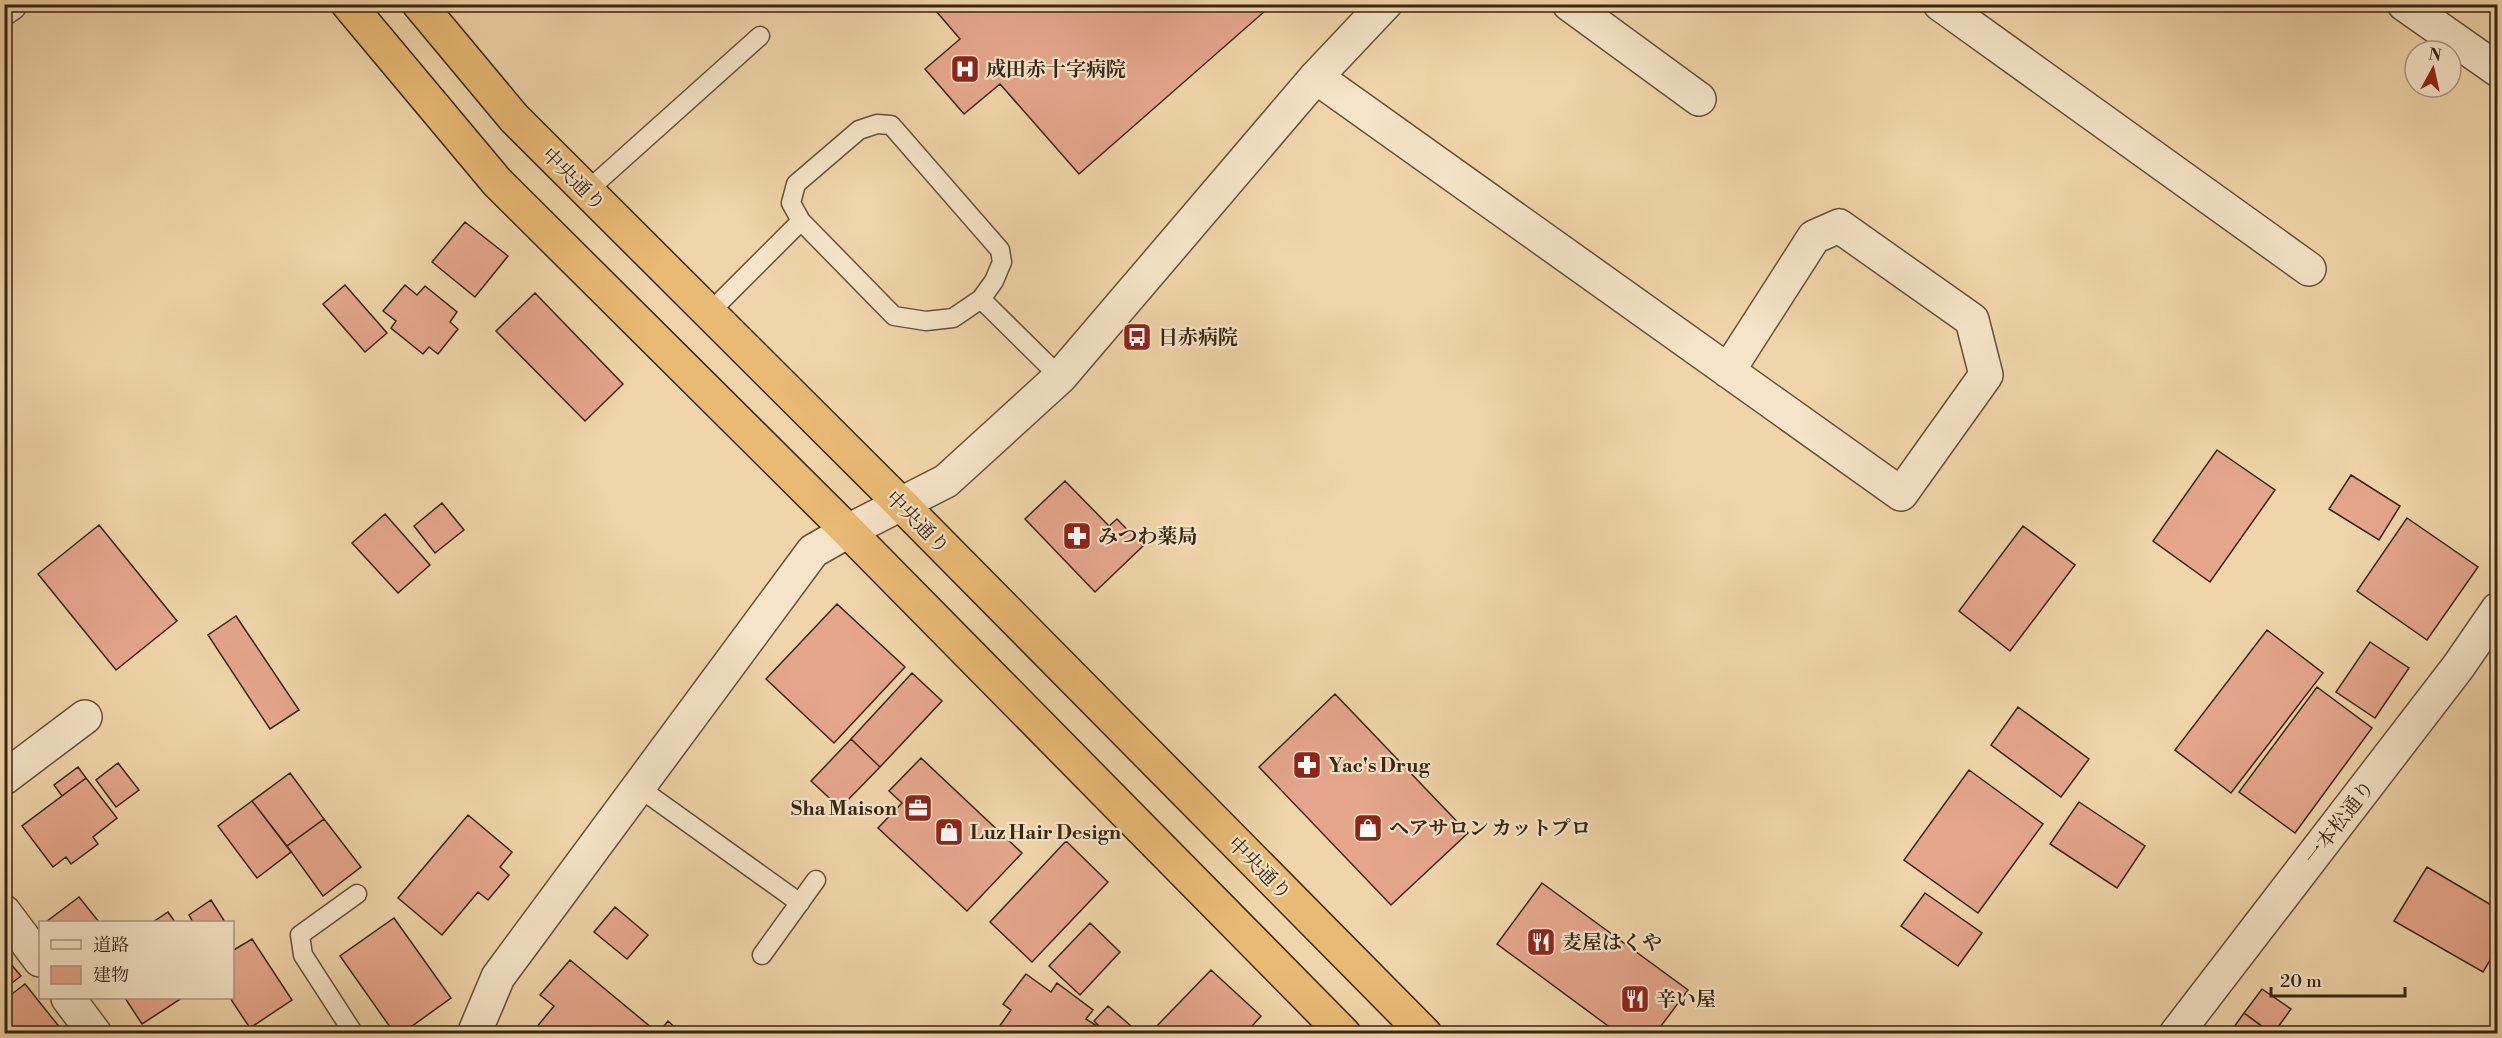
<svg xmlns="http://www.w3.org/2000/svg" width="2502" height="1038" font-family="'Libre Bodoni','Noto Serif JP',serif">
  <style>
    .building { fill: #e5a68b; stroke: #372613; stroke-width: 1.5 }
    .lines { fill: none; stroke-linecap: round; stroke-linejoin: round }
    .service-casing { stroke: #655238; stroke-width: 21 }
    .minor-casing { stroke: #655238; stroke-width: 36 }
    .tertiary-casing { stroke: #655238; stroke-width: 36 }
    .trunk-casing { stroke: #372613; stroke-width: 36 }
    .service { stroke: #f5e4c7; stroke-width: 18 }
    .minor { stroke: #f5e4c7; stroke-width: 33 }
    .tertiary { stroke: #f5e4c7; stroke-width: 33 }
    .trunk { stroke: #e8ba74; stroke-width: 33 }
    .labels { text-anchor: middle; stroke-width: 4.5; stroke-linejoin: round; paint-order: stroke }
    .poi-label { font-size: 20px; font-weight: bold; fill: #372613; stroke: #f5e4c7; text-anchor: start }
    .street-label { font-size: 20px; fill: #372613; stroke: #f5e4c7 }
  </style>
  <rect width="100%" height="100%" fill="#efd5a9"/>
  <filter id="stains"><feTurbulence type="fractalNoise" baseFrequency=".00333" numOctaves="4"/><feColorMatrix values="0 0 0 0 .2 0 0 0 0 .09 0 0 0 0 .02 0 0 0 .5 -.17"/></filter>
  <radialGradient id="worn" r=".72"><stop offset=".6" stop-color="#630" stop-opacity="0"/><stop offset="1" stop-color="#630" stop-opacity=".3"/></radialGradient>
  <path class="building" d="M 930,4 L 1273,4 L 1079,174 L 1000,84 L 964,114 L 925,69 L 960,39 Z
    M 465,222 L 508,256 L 475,297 L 432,262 Z
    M 345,285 L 387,333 L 365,352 L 323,304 Z
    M 405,285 L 417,295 L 425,286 L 457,312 L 450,322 L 458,329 L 438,354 L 429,347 L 423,354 L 391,328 L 396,321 L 383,311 Z
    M 535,293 L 623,384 L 585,421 L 496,331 Z
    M 2217,450 L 2275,490 L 2210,582 L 2153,541 Z
    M 2351,475 L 2400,506 L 2379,540 L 2329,509 Z
    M 1065,481 L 1109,526 L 1117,519 L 1143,546 L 1095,592 L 1025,519 Z
    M 442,503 L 464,530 L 435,553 L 414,526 Z
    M 385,514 L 430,565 L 398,593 L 352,543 Z
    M 2407,518 L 2478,567 L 2427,640 L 2357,591 Z
    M 99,525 L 177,621 L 116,670 L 38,574 Z
    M 2023,526 L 2075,565 L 2010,651 L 1959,611 Z
    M 837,604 L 905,667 L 834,743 L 766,679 Z
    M 236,616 L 299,710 L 270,729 L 208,635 Z
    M 2267,630 L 2323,673 L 2231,793 L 2175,750 Z
    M 2370,642 L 2409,668 L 2375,718 L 2336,692 Z
    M 912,673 L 942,701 L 880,767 L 851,739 Z
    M 2317,687 L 2372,728 L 2295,833 L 2239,792 Z
    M 1335,694 L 1468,833 L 1391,905 L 1259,767 Z
    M 2018,707 L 2089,759 L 2061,797 L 1991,745 Z
    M 851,739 L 880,767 L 840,808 L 811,781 Z
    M 921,758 L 1022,853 L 967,911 L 878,828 L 902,803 L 889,791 Z
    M 118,763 L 139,790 L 116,807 L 96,780 Z
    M 78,767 L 86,778 L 62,796 L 54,785 Z
    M 1969,770 L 2043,824 L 1978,913 L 1904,860 Z
    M 290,773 L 324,819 L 287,846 L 252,801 Z
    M 86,778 L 117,818 L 93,837 L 98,844 L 71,864 L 66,857 L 53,867 L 22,826 Z
    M 252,801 L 291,852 L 257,878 L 218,826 Z
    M 2079,802 L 2145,846 L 2117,888 L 2050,844 Z
    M 468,815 L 512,852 L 500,867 L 509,875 L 488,900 L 478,892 L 442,935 L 398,898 Z
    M 324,819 L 361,867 L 323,896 L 287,846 Z
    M 1066,841 L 1108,882 L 1032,962 L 990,922 Z
    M 2427,867 L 2498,909 L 2498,947 L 2483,972 L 2394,921 Z
    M 1542,883 L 1688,990 L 1655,1034 L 1619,1034 L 1497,944 Z
    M 1925,893 L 1982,933 L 1958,966 L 1901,926 Z
    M 79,897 L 99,922 L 46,922 Z
    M 211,900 L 225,922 L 193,922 L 189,915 Z
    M 615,907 L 648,935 L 627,959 L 594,932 Z
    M 168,912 L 175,922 L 153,922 Z
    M 394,918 L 451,998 L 401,1034 L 395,1034 L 340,956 Z
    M 1090,923 L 1120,952 L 1080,995 L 1049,966 Z
    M 252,939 L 292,1000 L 250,1028 L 230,998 L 232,998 L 232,951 Z
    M 4,956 L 21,976 L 4,989 Z
    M 570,960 L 658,1033 L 668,1021 L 682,1034 L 531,1034 L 554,1006 L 540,995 Z
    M 1211,970 L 1261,1016 L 1245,1034 L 1156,1034 L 1153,1030 Z
    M 1026,974 L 1051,992 L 1057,983 L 1093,1010 L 1086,1019 L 1097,1026 L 1091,1034 L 994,1034 L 1011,1010 L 1003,1004 Z
    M 25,984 L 65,1034 L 4,1034 L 4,1000 Z
    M 2262,989 L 2291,1009 L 2273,1034 L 2244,1013 Z
    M 125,998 L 182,998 L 142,1024 Z
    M 1108,1006 L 1131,1026 L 1124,1034 L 1107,1034 L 1094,1021 Z
    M 2244,1013 L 2272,1034 L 2229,1034 Z"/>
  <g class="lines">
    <g class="service-casing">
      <path id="service" d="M 877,124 L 891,125 L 1000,250 L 1002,262 L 994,281 L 981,299 L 953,318 L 926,321 L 894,316 L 801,221 L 791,203 L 796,184 L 859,130 Z
        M 587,191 L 760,36
        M 981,299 L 1060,377
        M 709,313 L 801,221
        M 638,787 L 800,903
        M 762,955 L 816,880
        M 354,1034 L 303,955 L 300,935 L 357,894"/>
    </g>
    <g class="minor-casing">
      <path id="minor" d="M 1569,4 L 1699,99
        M 1940,4 L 2309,269
        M 1316,77 L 1901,494 L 1986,375 L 1972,320 L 1839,226 L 1814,237 L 1728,371
        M 4,778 L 85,717
        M 4,912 L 40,960
        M 68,998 L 95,1034
        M 474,1034 L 498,977 L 813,551 L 848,531 L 946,481 L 1060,377 L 1316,77 L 1385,4"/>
    </g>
    <g class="tertiary-casing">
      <path id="tertiary" d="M 2404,4 L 2498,70
        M 4,8 L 10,4
        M 2176,1034 L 2458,667 L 2498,609"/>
    </g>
    <g class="trunk-casing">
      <path id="trunk" d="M 348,4 L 497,182 L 848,531 L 1344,1034
        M 419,4 L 514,118 L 901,504 L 1425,1034"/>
    </g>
    <use href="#service" class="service"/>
    <use href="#minor" class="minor"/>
    <use href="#tertiary" class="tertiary"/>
    <use href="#trunk" class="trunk"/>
  </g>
  <defs>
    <g id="hospital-square" transform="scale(1.5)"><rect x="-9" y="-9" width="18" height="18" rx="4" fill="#8f2418" stroke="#f5e4c7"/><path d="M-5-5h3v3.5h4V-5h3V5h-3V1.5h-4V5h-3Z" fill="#fff"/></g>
    <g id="bus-square" transform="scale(1.5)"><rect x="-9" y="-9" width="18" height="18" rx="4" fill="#8f2418" stroke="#f5e4c7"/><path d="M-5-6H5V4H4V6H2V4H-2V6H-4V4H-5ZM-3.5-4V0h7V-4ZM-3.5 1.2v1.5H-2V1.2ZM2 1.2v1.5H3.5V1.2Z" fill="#fff"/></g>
    <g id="pharmacy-square" transform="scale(1.5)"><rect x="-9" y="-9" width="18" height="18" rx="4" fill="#8f2418" stroke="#f5e4c7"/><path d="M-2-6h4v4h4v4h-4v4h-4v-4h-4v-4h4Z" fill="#fff"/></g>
    <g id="office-square" transform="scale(1.5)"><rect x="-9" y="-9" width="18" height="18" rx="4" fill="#8f2418" stroke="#f5e4c7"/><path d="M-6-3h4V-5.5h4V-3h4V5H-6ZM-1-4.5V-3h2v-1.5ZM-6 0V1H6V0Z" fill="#fff"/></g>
    <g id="shop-square" transform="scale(1.5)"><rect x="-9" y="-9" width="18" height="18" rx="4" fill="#8f2418" stroke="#f5e4c7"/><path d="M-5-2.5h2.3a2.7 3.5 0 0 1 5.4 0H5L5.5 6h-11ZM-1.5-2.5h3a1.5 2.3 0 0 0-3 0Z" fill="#fff"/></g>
    <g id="restaurant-square" transform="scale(1.5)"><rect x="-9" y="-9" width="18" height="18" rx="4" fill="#8f2418" stroke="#f5e4c7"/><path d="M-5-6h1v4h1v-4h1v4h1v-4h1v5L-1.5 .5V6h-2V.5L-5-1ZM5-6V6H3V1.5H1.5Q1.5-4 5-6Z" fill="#fff"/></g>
  </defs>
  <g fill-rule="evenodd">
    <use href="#hospital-square" x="965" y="69"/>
    <use href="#bus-square" x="1137" y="337"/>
    <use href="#pharmacy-square" x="1077" y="536"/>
    <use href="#pharmacy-square" x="1307" y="765"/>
    <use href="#office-square" x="918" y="808"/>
    <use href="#shop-square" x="1368" y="828"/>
    <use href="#shop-square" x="949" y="832"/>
    <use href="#restaurant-square" x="1541" y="942"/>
    <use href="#restaurant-square" x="1635" y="999"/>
  </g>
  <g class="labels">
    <g class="poi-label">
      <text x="986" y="76">成田赤十字病院</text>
      <text x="1158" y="344">日赤病院</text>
      <text x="1098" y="543">みつわ薬局</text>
      <text x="1328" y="772">Yac's Drug</text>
      <text x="897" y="815" text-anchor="end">Sha Maison</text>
      <text x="1389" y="835">ヘアサロン カットプロ</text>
      <text x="970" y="839">Luz Hair Design</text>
      <text x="1562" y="949">麦屋はくや</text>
      <text x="1656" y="1006">辛い屋</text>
    </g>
    <g class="street-label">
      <text transform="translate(574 179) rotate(45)" y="7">中央通り</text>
      <text transform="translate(918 522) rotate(45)" y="7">中央通り</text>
      <text transform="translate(2339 822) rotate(-52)" y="7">一本松通り</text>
      <text transform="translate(1260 868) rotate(45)" y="7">中央通り</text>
    </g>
  </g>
  <rect width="2502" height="1038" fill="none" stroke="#efd5a9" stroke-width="24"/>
  <rect x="6" y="6" width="2490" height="1026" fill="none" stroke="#372613" stroke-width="3"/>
  <rect x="12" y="12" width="2478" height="1014" fill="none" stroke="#372613" stroke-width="1.5"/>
  <rect x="39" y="921" width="195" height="78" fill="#f5e4c7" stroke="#a9987f" stroke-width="1.5"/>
  <rect x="51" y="940" width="30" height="9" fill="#f5e4c7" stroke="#a9987f" stroke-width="1.5"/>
  <text x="93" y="951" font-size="18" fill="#372613">道路</text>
  <rect x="51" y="966" width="30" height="18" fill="#e5a68b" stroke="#a9987f" stroke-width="1.5"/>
  <text x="93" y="981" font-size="18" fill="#372613">建物</text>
  <g transform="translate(2433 69) rotate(8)"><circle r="28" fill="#f5e4c7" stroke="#a9987f" stroke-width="1.5"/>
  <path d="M0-4.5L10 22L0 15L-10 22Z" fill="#8f2418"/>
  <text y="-9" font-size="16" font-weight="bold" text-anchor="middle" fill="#372613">N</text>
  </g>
  <path d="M2271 987v9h134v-9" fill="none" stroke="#372613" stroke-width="3"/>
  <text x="2280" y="987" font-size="18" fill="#372613" stroke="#f5e4c7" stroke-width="4.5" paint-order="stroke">20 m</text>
  <rect width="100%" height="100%" filter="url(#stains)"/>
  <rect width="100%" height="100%" fill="url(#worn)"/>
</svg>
